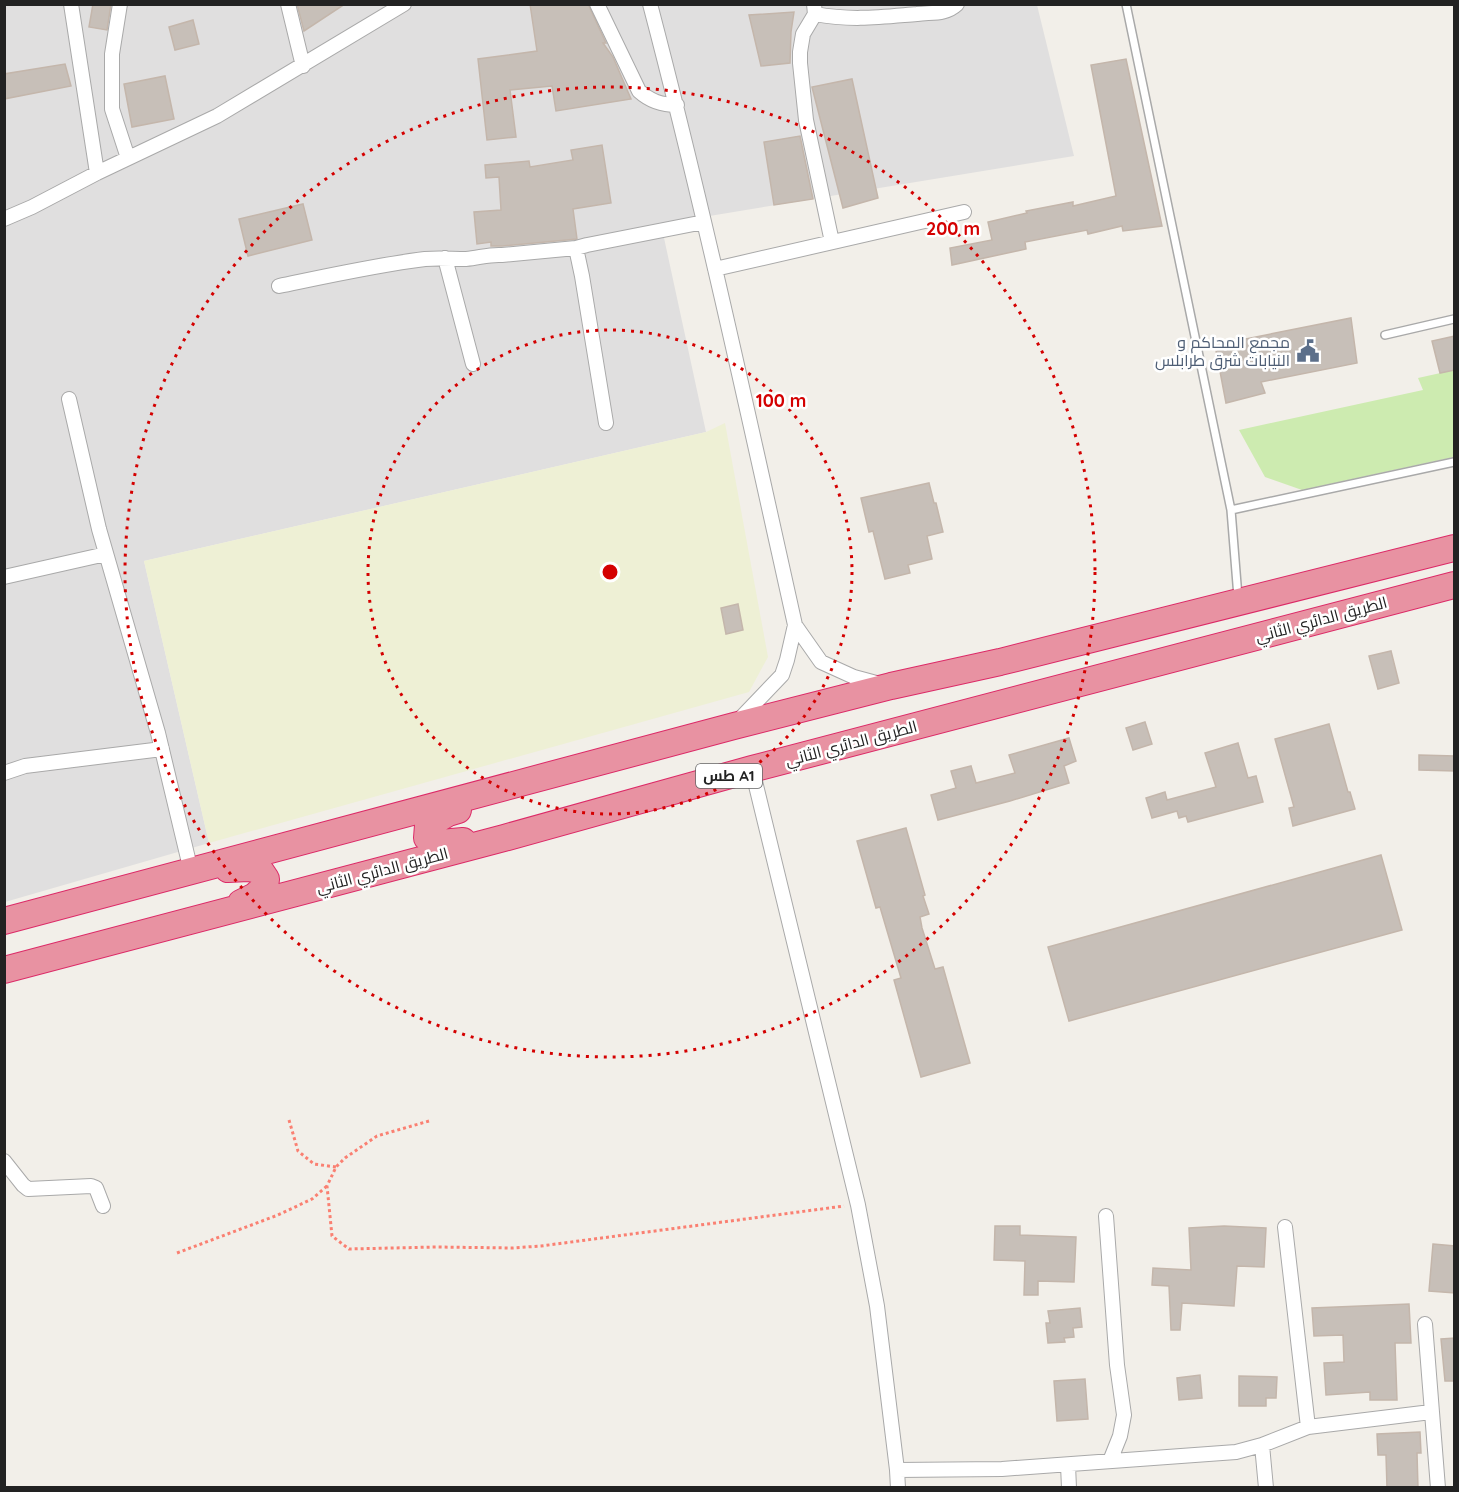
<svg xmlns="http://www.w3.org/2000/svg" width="1459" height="1492" font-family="Quicksand,Cairo,sans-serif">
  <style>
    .residential { fill: #e0dfdf }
    .farmland { fill: #eef0d5 }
    .grass { fill: #cdebb0 }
    .building { fill: #c7bfb8; stroke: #c4b6ab; stroke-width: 1.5 }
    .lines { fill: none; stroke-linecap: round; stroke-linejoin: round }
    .lane-casing { stroke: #a9a9a9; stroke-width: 10 }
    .street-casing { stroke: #a9a9a9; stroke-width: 16 }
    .highway-casing { stroke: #dc2a67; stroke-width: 28 }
    .path { stroke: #fa8072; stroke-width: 3; stroke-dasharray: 3 3; stroke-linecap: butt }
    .lane { stroke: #fff; stroke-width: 7 }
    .street { stroke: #fff; stroke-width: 14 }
    .highway { stroke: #e892a2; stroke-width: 26 }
    .ring { fill: none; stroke: #d40000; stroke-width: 3; stroke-dasharray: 3 6 }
    .labels { text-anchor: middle; stroke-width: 5; stroke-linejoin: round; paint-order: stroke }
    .shield { fill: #fff; stroke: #646464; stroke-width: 1.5 }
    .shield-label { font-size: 15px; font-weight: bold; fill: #222 }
    .service-label { font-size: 16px; fill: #4e5e75; stroke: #fff; text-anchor: end }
    .street-label { font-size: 16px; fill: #222; stroke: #fff }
    .centre { fill: #d40000; stroke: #fff; stroke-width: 3 }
    .ring-label { font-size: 18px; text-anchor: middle; font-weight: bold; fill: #d40000; stroke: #fff; stroke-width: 5; stroke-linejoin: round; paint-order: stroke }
  </style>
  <rect width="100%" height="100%" fill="#f2efe9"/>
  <path class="residential" d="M 5,5 L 1037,5 L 1074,156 L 661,224 L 706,432 L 144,561 L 209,843 L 5,902 Z"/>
  <path class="farmland" d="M 725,423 L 768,657 L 749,692 L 209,843 L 144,561 L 706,432 Z"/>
  <path class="grass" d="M 1454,370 L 1454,457 L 1302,490 L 1265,477 L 1239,430 L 1423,390 L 1418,378 Z"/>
  <path class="building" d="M 93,4 L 111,4 L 107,30 L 89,27 Z
    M 297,4 L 345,4 L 304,31 Z
    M 530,4 L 588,4 L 606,43 L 603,43 L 613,57 L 631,99 L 556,111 L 552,86 L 510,90 L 516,137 L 487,140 L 478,59 L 537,51 Z
    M 794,12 L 791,32 L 790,63 L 761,66 L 749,15 Z
    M 193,20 L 199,44 L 175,50 L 169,27 Z
    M 1126,59 L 1162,226 L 1123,231 L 1122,226 L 1088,234 L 1087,230 L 1025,242 L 1026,249 L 952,265 L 950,248 L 992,240 L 988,222 L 1027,213 L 1026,211 L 1073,202 L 1073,206 L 1116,196 L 1091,65 Z
    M 65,64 L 71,86 L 4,99 L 4,74 Z
    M 165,76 L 174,119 L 132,127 L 124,84 Z
    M 852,79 L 878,198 L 843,208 L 812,87 Z
    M 800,136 L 813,199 L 774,205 L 764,142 Z
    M 602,145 L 611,203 L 573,209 L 577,239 L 502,246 L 491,246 L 491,242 L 477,244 L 474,212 L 501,210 L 499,177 L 486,178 L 485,165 L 529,161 L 530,167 L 573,160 L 571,150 Z
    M 303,204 L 312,240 L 248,256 L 239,219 Z
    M 1351,318 L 1357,363 L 1261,382 L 1265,393 L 1226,403 L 1215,345 Z
    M 1455,336 L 1455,370 L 1440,373 L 1432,341 Z
    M 929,483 L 934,503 L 936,503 L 943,532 L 927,536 L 932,559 L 908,565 L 910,573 L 885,579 L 873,531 L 869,532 L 861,498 Z
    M 738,604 L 743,630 L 726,634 L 721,608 Z
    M 1391,651 L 1399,683 L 1378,689 L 1369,656 Z
    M 1145,722 L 1152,744 L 1133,750 L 1126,728 Z
    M 1329,724 L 1348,792 L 1350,792 L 1355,809 L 1293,826 L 1289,808 L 1294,807 L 1275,739 Z
    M 1069,738 L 1076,761 L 1064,766 L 1069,783 L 1010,801 L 938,820 L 931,795 L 956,788 L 951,771 L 971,766 L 976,783 L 1015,773 L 1009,755 Z
    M 1238,743 L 1248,778 L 1256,776 L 1263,802 L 1188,822 L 1186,816 L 1179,818 L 1177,811 L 1152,818 L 1146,798 L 1165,792 L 1167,800 L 1216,787 L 1205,753 Z
    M 1419,755 L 1455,756 L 1455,771 L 1419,770 Z
    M 906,828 L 925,895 L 923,896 L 929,914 L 920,917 L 922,928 L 935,969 L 943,967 L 970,1063 L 921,1077 L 894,980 L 901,978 L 880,907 L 876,908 L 857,841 Z
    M 1381,855 L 1402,930 L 1069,1021 L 1048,947 Z
    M 995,1226 L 1020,1226 L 1020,1235 L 1076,1237 L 1074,1282 L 1038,1281 L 1038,1295 L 1024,1295 L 1025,1261 L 994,1260 Z
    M 1224,1226 L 1266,1228 L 1264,1267 L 1237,1266 L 1234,1306 L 1182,1303 L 1180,1330 L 1171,1330 L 1169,1286 L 1152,1285 L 1153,1268 L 1191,1270 L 1189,1228 Z
    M 1433,1244 L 1455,1246 L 1455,1293 L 1429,1291 Z
    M 1409,1304 L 1411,1343 L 1395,1343 L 1397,1400 L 1370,1400 L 1370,1392 L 1326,1395 L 1324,1363 L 1344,1362 L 1343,1335 L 1314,1336 L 1312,1308 Z
    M 1080,1308 L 1082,1327 L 1073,1328 L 1074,1337 L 1064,1338 L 1065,1342 L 1048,1343 L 1046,1323 L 1050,1323 L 1048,1311 Z
    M 1455,1338 L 1455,1381 L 1445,1381 L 1441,1339 Z
    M 1200,1375 L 1202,1398 L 1179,1400 L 1177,1378 Z
    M 1239,1376 L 1277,1377 L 1276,1398 L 1266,1398 L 1266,1406 L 1239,1406 Z
    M 1085,1379 L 1088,1419 L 1057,1421 L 1054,1381 Z
    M 1420,1432 L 1421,1453 L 1417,1453 L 1418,1488 L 1387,1488 L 1386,1455 L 1378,1455 L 1377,1434 Z"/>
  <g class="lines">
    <g class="lane-casing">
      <path id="lane" d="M 1126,4 L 1231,510 L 1238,597
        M 1385,335 L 1454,319
        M 1231,510 L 1454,462"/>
    </g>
    <g class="street-casing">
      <path id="street" d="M 71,4 L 97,173
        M 120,4 L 112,54 L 112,109 L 128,158
        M 288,4 L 303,66
        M 597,4 L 639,91 C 650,101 661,105 677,105
        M 650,4 C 704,210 749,418 795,625 L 787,660 L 782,675 L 737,722
        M 814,4 L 815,14 L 803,34 L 800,52 L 800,63 L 806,120 L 832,242
        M 815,14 C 852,21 881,17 917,14 C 932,12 945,15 957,4
        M 4,219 L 32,207 L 97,173 L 217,116 L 404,4
        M 445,258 L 473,364
        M 715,269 L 964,212
        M 279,286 C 327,276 376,265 425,259 C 439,258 452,259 466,259 C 479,258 489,254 502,255 L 576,248
        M 69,399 L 99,529 L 158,733 L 191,871
        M 606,423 L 582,276 L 576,248 L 587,245 L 704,222
        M 4,577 L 106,554
        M 795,625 L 821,662 L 854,677 L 880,684
        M 752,769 L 858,1205 L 877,1306 L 897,1470 L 898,1488
        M 4,773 L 25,766 L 162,749
        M 4,1161 L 23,1185 L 28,1189 L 91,1186 L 96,1188 L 103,1206
        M 1106,1216 L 1117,1365 L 1124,1415 L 1120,1436 L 1110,1461
        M 1285,1227 L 1308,1427
        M 1425,1324 L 1438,1488
        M 1262,1445 L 1266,1488
        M 1068,1465 L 1069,1488
        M 897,1470 L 1002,1469 L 1236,1452 L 1262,1445 L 1308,1427 L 1431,1412"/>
    </g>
    <g class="highway-casing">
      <path id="highway" d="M 458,810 L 448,813 L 428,825 L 427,838 L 441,843 L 463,841
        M 228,869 L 248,868 L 260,870 L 266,879 L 265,887 L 255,896 L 241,903
        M 4,921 L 734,726 L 891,686 L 1000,662 L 1454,548
        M 4,970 L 504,838 L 752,769 L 1454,585"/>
    </g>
    <path class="path" d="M 289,1120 L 298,1151 L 314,1164 L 336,1167
      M 429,1121 L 377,1136 L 345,1158 L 336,1167 L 327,1186 L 332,1236 L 349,1249 L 437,1247 L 512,1248 L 541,1246 L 844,1206
      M 177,1253 L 278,1215 L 312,1199 L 327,1186"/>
    <use href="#lane" class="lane"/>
    <use href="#street" class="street"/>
    <use href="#highway" class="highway"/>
  </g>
  <g class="ring">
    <circle cx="610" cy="572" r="242"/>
    <circle cx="610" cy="572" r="485"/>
  </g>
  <defs>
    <g id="civic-bare" transform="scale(1.8)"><path d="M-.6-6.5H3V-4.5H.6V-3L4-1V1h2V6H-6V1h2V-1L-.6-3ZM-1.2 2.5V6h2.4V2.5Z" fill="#5c6f8a" stroke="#fff" stroke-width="2.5" paint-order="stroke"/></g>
  </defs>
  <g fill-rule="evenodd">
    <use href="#civic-bare" x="1308" y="351"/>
  </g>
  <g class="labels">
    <rect class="shield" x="696" y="764" width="66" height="24" rx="4.5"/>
    <g class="shield-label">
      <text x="729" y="781">طس A1</text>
    </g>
    <g class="service-label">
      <text x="1290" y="348">مجمع المحاكم و<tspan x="1290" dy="18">النيابات شرق طرابلس</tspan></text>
    </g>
    <g class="street-label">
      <text transform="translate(1321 619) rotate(-15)" y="6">الطريق الدائري الثاني</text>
      <text transform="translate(851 743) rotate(-15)" y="6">الطريق الدائري الثاني</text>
      <text transform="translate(382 870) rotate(-15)" y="6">الطريق الدائري الثاني</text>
    </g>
  </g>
  <circle cx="610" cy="572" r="9" class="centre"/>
  <g class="ring-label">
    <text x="953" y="235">200 m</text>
    <text x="781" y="407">100 m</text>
  </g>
  <rect width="1459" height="1492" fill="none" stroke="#222222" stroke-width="12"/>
</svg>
